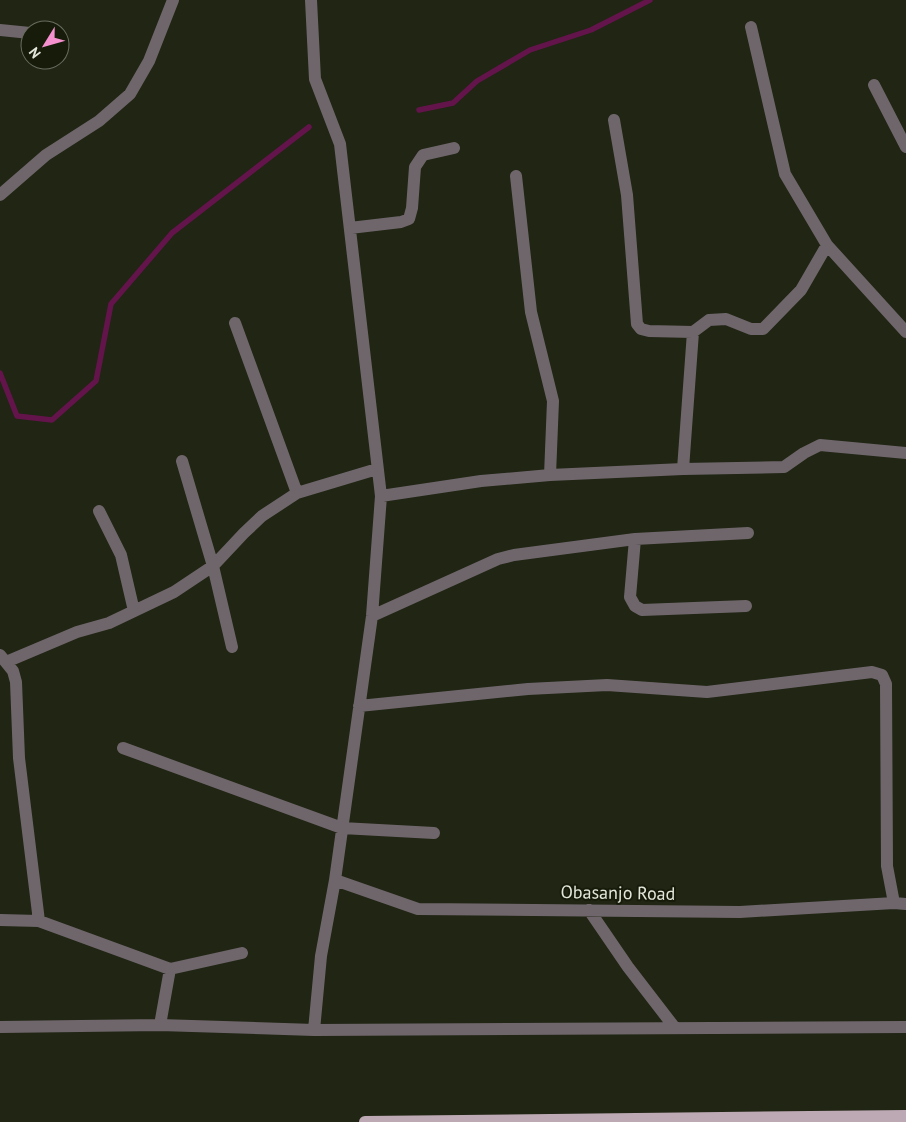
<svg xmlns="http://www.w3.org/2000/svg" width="906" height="1122" font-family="'PT Sans',sans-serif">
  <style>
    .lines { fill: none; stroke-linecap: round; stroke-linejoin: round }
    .stream { stroke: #63144b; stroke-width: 5.5 }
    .minor { stroke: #6f666b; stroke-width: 12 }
    .major { stroke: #bda9b4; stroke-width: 12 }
    .labels { text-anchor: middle; stroke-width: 4; stroke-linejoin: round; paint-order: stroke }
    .street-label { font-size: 18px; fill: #e3e7db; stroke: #161b0a }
  </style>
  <rect width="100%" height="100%" fill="#202514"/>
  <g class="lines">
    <path class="stream" d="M 419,110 L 453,103 L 477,81 L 530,50 L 591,30 L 650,0
      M 0,373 L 17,416 L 52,420 L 96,381 L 111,304 L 172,233 L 309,127"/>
    <path class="minor" d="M 311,0 L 315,79 L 340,144 L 381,496 L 372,616 L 335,880 L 321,956 L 314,1030
      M 751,27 L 785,174 L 827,245 L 906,332
      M 0,30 L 30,33
      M 874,85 L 906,147
      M 614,120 L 627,195 L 637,324 L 641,329 L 649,331 L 693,332 L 709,320 L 726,319 L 751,329 L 763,329 L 801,290 L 827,245
      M 516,176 L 531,312 L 553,401 L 550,475
      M 0,195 L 46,155 L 99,121 L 130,94 L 149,61 L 173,0
      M 350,228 L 401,222 L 409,219 L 412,208 L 415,167 L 423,155 L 454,148
      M 235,323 L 297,493
      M 182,461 L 213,566 L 232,647
      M 683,469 L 693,332
      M 381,496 L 481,481 L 550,475 L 683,469 L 784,467 L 804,453 L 820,445 L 906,453
      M 99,511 L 121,555 L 134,611
      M 635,539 L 630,597 L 635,606 L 642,610 L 746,606
      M 372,616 L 498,559 L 514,555 L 635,539 L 748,533
      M 0,655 L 13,671 L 16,682 L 19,758 L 39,921
      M 6,662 L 77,632 L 109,623 L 174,592 L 213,566 L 244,533 L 262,516 L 297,493 L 377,469
      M 359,706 L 528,689 L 607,685 L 707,692 L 872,672 L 882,675 L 886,684 L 887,866 L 894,903
      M 123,748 L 342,828 L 434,833
      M 335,880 L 418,909 L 740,912 L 894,903 L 906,904
      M 589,910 L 628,967 L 675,1028
      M 0,920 L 39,921 L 170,969 L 242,953
      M 160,1025 L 170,969
      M 0,1027 L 160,1025 L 314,1030 L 906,1027"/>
    <path class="major" d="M 365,1122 L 906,1116"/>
  </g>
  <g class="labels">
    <g class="street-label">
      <text transform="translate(618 893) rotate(1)" y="6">Obasanjo Road</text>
    </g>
  </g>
  <g transform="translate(45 45) rotate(233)"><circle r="24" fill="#161b0a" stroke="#686d5e"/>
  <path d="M0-4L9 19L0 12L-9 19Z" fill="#f690cf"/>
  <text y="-8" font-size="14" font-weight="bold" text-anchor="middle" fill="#e3e7db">N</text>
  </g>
</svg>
